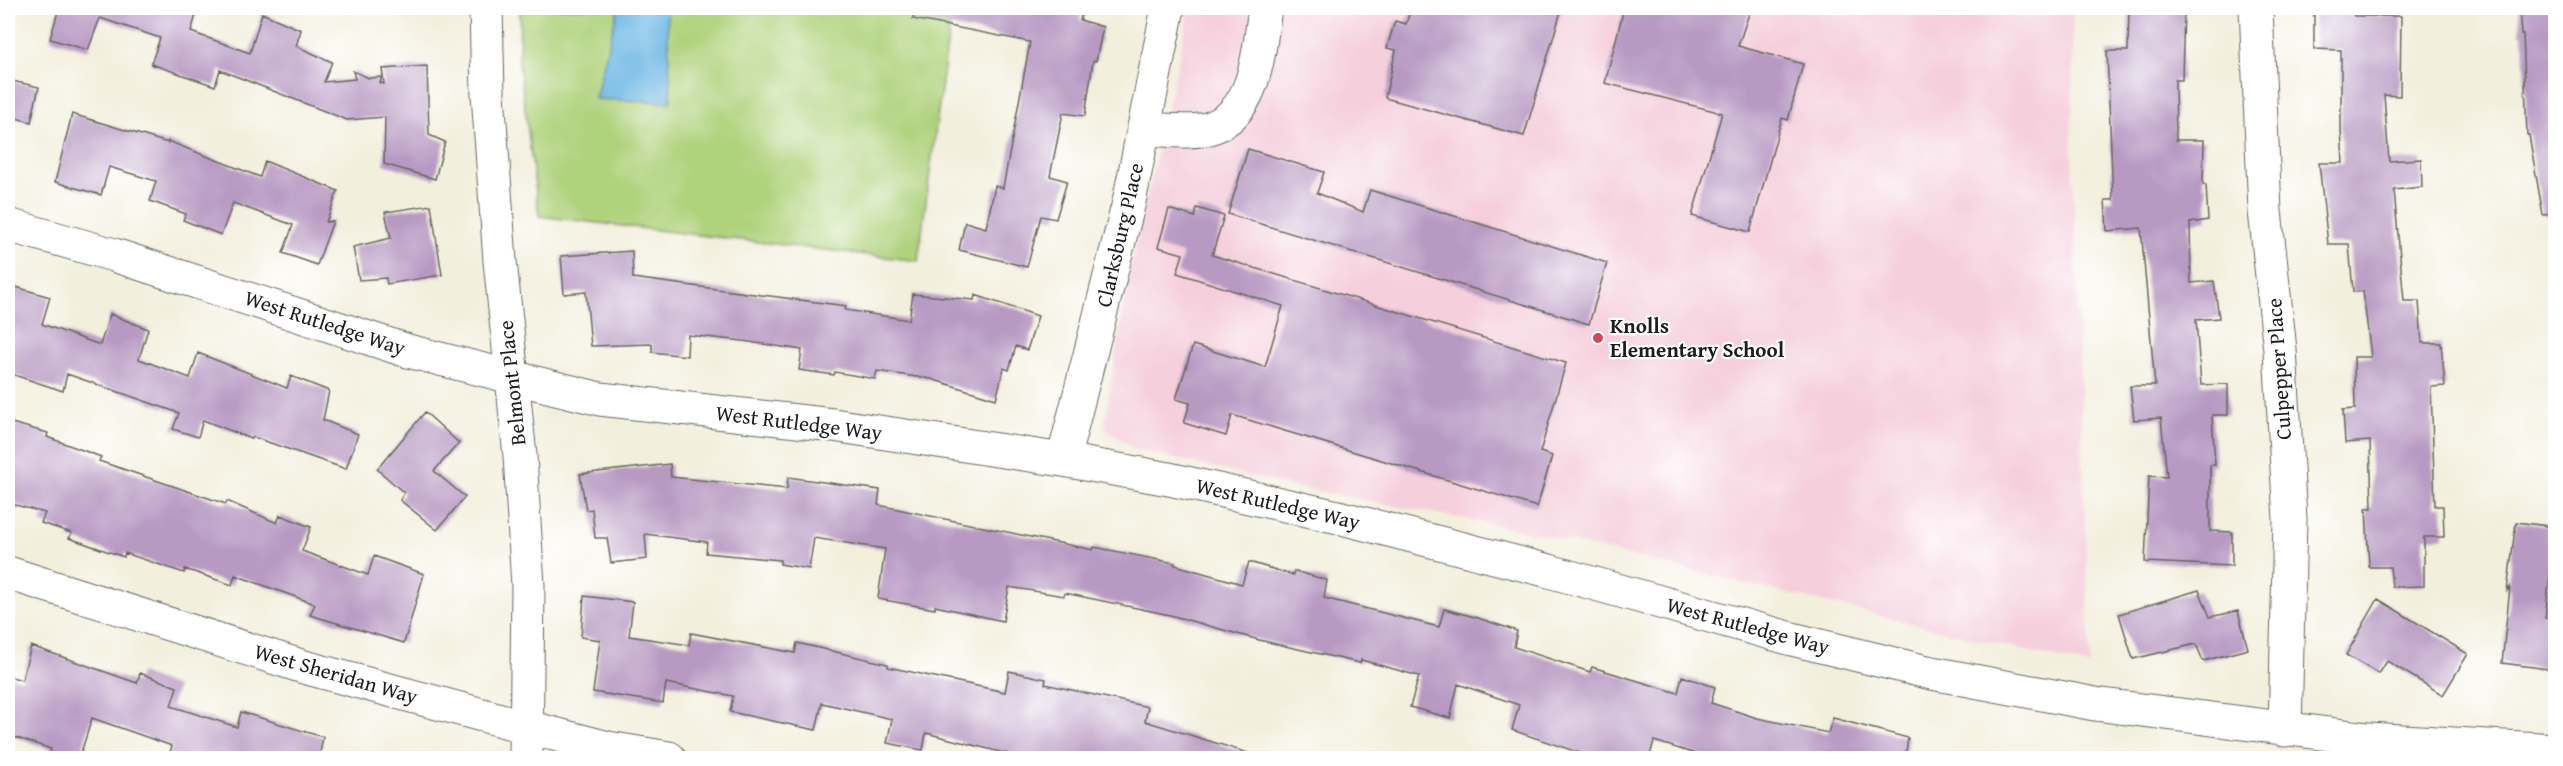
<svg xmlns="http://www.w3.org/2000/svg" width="2563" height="766" font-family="'Gentium Book Plus',serif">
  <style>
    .built { fill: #f5cfdb }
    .green { fill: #afd27b; stroke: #66774c; stroke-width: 1.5 }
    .water { fill: #6bb5e3; stroke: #446880; stroke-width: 1.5 }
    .building { fill: #b799c2 }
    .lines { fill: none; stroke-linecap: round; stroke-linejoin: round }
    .minor-casing { stroke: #676660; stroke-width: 35 }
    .minor { stroke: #fff; stroke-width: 33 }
    .poi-dot { fill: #d1495b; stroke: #fff; stroke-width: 2 }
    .labels { text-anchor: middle; stroke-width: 4.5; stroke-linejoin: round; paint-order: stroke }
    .street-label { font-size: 21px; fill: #1c1c1c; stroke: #fff }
    .poi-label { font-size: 21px; font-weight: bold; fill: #1c1c1c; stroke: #fff; text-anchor: start }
  </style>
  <rect width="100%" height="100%" fill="#fff"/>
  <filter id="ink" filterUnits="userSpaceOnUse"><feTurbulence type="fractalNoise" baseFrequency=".0167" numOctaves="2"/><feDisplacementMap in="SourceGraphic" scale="12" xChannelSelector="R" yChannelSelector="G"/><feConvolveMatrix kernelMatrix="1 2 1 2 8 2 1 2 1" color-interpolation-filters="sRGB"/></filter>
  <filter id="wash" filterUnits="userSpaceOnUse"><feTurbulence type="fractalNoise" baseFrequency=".008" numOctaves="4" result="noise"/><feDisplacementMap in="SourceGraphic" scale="24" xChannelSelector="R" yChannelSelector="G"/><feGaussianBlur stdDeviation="1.35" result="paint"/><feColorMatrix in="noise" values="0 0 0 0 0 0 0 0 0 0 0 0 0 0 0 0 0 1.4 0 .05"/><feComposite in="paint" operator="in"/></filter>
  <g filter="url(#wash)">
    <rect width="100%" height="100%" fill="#f3efdd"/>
    <path class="built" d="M 1188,8 L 2073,8 L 2072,146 L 2090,666 L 1521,530 L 1287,485 L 1135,449 L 1104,428 L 1127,282 L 1185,31 Z"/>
    <path class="green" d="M 520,8 L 952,8 L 918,261 L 539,216 L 519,63 Z"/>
    <path class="water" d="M 618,8 L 667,8 L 671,102 L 595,99 Z"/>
    <g id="blocks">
      <path class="building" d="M 59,8 L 198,8 L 191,32 L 250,53 L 262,13 L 301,30 L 296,46 L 332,62 L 324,82 L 355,79 L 353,71 L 369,78 L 382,77 L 380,83 L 384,84 L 382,69 L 427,66 L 429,135 L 445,142 L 435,179 L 384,164 L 385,117 L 347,120 L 220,70 L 215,86 L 151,64 L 160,38 L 100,18 L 88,50 L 50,39 Z
        M 914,8 L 1083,8 L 1080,20 L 1103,27 L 1096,61 L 1093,61 L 1085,116 L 1063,113 L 1050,176 L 1067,181 L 1056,219 L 1041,216 L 1027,267 L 959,250 L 965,222 L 986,228 L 995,186 L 1003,188 L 1030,42 L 913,19 Z
        M 1411,8 L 1562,8 L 1524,136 L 1385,98 L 1396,50 L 1387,48 L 1395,21 L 1406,24 Z
        M 1624,8 L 1751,8 L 1738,46 L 1803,64 L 1788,120 L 1782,118 L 1750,232 L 1692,216 L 1722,113 L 1605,83 Z
        M 2129,8 L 2184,8 L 2182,80 L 2175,80 L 2176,140 L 2204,140 L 2203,185 L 2206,185 L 2208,220 L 2190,223 L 2191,283 L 2214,281 L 2219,318 L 2196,320 L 2201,385 L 2228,384 L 2228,415 L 2212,415 L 2215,465 L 2210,465 L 2210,531 L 2232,532 L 2232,566 L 2145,562 L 2149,476 L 2167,477 L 2161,418 L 2134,420 L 2130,386 L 2155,386 L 2141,228 L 2107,231 L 2105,200 L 2113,200 L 2107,51 L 2128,51 Z
        M 2519,8 L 2556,8 L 2556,214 L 2543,215 L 2529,135 L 2527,135 L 2523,34 L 2521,34 Z
        M 2314,11 L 2354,11 L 2354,16 L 2401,16 L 2400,96 L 2384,95 L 2389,161 L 2421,159 L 2422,187 L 2394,190 L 2404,301 L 2419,301 L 2422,343 L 2441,343 L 2445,386 L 2431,387 L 2435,506 L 2443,506 L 2444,537 L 2424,537 L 2424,586 L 2392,587 L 2390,567 L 2369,567 L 2366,508 L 2372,508 L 2370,441 L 2345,443 L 2343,410 L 2355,409 L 2354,357 L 2371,357 L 2363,291 L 2353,292 L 2349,244 L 2328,244 L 2319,163 L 2343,163 L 2341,129 L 2341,50 L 2314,49 Z
        M 8,80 L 39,87 L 31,122 L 8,116 Z
        M 72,114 L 168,143 L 168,141 L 260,177 L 265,161 L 338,191 L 326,222 L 333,221 L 317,265 L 283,253 L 293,225 L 233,203 L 221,235 L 183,220 L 186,214 L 150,201 L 156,181 L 109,167 L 101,195 L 55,182 Z
        M 1248,149 L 1324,172 L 1317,193 L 1363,212 L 1370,190 L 1607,263 L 1589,324 L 1228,214 Z
        M 431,205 L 442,275 L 387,284 L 386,278 L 359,280 L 353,247 L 391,238 L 385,212 Z
        M 1197,208 L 1224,216 L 1212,255 L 1566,363 L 1540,452 L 1552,456 L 1537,507 L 1232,415 L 1226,436 L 1184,423 L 1190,403 L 1176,399 L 1193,345 L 1265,367 L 1283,306 L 1177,273 L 1183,254 L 1158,247 L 1169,209 L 1195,217 Z
        M 632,251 L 633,278 L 846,306 L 845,310 L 909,320 L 913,294 L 974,300 L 975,295 L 1038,316 L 1027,350 L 1016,346 L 1009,370 L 1004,368 L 996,399 L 931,379 L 877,371 L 875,379 L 835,372 L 834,375 L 799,370 L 802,350 L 743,341 L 688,335 L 687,356 L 652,352 L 652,344 L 591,346 L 586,292 L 564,294 L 561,256 Z
        M 16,287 L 50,297 L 42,324 L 100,345 L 110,314 L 148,329 L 139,359 L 190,378 L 198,353 L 287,388 L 291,376 L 329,391 L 323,420 L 358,434 L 346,469 L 253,437 L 252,439 L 203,420 L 198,437 L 173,429 L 179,413 L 67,374 L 63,391 L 8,373 L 8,316 Z
        M 425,412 L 459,443 L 434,471 L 465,497 L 437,530 L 400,500 L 404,493 L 377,469 Z
        M 8,422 L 48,433 L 47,437 L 101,457 L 99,461 L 226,504 L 227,501 L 277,523 L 280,515 L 311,527 L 302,551 L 368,575 L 374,556 L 424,574 L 404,643 L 310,615 L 315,604 L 235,575 L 232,585 L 185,569 L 184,573 L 125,553 L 124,557 L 69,538 L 72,533 L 41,523 L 45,513 L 8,503 Z
        M 670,464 L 671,477 L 787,489 L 788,477 L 880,490 L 878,505 L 1093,550 L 1094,547 L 1175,563 L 1175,565 L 1242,584 L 1249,562 L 1293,575 L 1294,571 L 1327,580 L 1324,598 L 1439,627 L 1444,609 L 1475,617 L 1517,631 L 1514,647 L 1590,672 L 1592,667 L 1678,693 L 1682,676 L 1715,687 L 1711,703 L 1757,718 L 1828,733 L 1833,718 L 1908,738 L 1905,759 L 1712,759 L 1654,741 L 1649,759 L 1598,759 L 1512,730 L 1519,705 L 1458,684 L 1450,718 L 1410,707 L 1419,676 L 1361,660 L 1360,663 L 1259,640 L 1170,615 L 1065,593 L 1064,596 L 1009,587 L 1003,621 L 935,606 L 935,609 L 878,599 L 885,549 L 814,538 L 809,569 L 780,564 L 780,560 L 706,553 L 707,542 L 645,534 L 647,559 L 611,563 L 607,538 L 595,538 L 592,509 L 586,510 L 580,474 Z
        M 2516,522 L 2556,527 L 2545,618 L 2556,620 L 2556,670 L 2502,663 L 2510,587 L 2507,591 Z
        M 2199,590 L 2210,617 L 2238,611 L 2248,649 L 2203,661 L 2196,644 L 2133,659 L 2119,614 Z
        M 584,596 L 633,602 L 629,636 L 689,645 L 691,633 L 795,653 L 797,643 L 888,664 L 888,667 L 1005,692 L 1009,671 L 1046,679 L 1045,684 L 1148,707 L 1145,721 L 1248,753 L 1247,759 L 1028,759 L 926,733 L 923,750 L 887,743 L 892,719 L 822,703 L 816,730 L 730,712 L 733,696 L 666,683 L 663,703 L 593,692 L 600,640 L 581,637 Z
        M 2378,599 L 2468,654 L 2443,695 L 2387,661 L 2379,674 L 2346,655 Z
        M 31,646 L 137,683 L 140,673 L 177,687 L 171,706 L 237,727 L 241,712 L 323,737 L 319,759 L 168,759 L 172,746 L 92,718 L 79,759 L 49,759 L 51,749 L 8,735 L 8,676 L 22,680 Z"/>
    </g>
  </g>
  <g filter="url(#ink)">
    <use href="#blocks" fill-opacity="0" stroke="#676660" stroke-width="1.5"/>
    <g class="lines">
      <g class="minor-casing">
        <path id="minor" d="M 486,8 L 488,94 L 500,261 L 520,456 L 528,586 L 526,758
          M 2256,8 L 2265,211 L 2280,350 L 2290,519 L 2285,730
          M 1144,129 C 1164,129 1190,134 1210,128 C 1257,113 1259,48 1265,8
          M 8,225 L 114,255 L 408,351 L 600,399 L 833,425 L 1063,460 L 1169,479 L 1338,517 L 1549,571 L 1792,639 L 1927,672 L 2095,704 L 2368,739 L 2556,750
          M 1063,460 L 1129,202 L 1168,8
          M 8,573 L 304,667 L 527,727 L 608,748 L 669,758"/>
      </g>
      <use href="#minor" class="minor"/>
    </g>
  </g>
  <circle class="poi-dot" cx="1598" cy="338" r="6"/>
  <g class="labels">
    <g class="street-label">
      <text transform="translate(1120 235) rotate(-77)" y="7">Clarksburg Place</text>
      <text transform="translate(325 323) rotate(18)" y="7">West Rutledge Way</text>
      <text transform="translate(2279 369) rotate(-94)" y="7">Culpepper Place</text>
      <text transform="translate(512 383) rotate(-96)" y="7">Belmont Place</text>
      <text transform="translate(799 423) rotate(7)" y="7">West Rutledge Way</text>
      <text transform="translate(1278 504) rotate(13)" y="7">West Rutledge Way</text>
      <text transform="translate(1748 626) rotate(15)" y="7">West Rutledge Way</text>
      <text transform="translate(336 674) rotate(16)" y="7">West Sheridan Way</text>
    </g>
    <g class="poi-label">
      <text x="1610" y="333">Knolls<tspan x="1610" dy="24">Elementary School</tspan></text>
    </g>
  </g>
  <rect width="2563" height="766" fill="none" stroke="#fff" stroke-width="30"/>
</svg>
